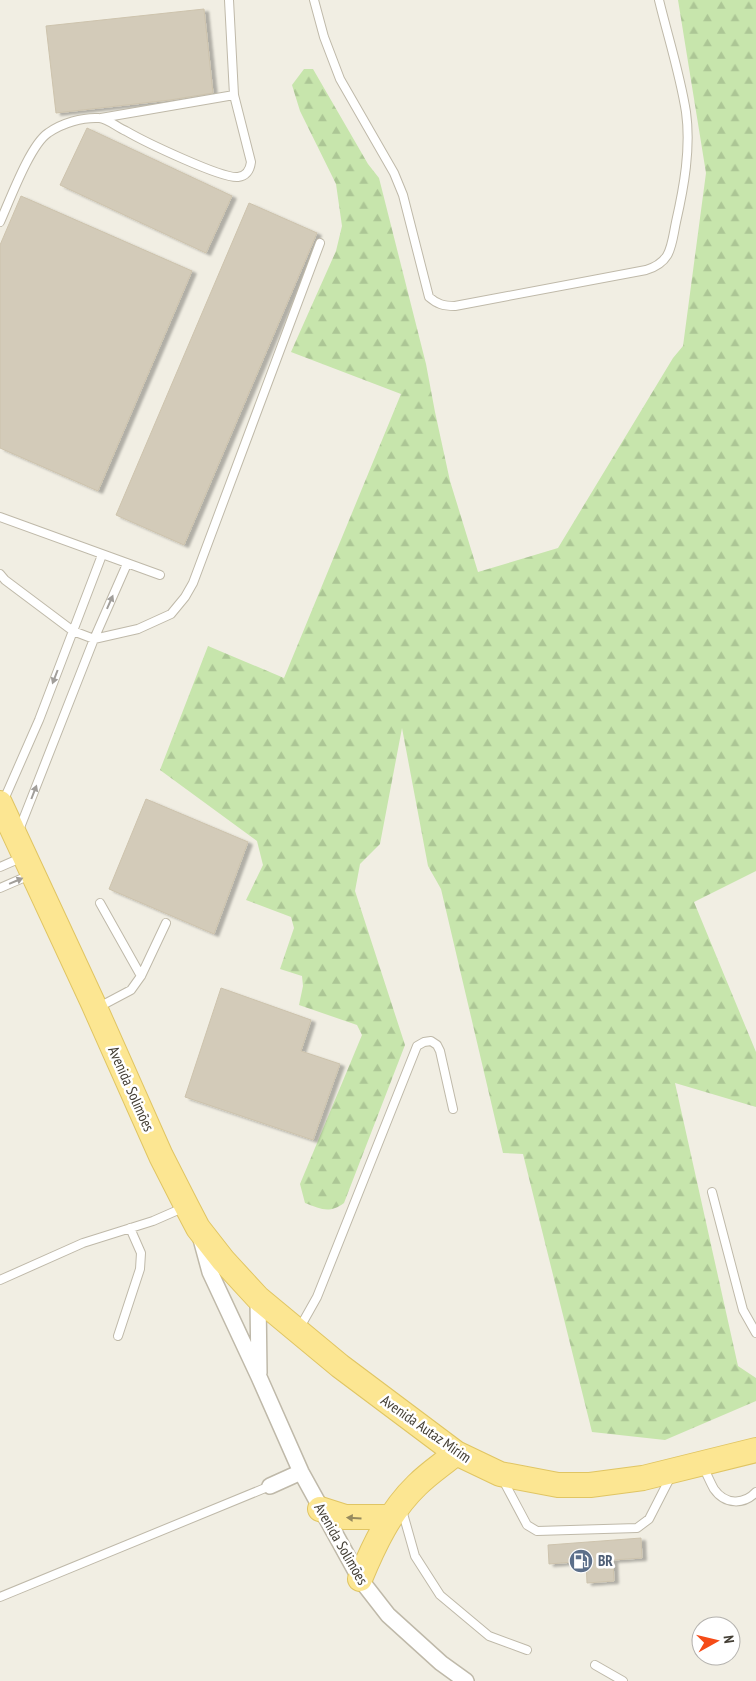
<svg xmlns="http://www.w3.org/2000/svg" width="756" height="1681" font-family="'PT Sans Narrow',sans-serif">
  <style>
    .forest { fill: url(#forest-firs) }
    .building { fill: #d3cbb9; stroke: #cdc3ad; filter: url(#shadow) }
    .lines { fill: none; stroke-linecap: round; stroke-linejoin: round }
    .service-casing { stroke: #bfb9a9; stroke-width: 10 }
    .minor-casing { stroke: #bfb9a9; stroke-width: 18 }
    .primary-casing { stroke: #e0c563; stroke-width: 26 }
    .service { stroke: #fff; stroke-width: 8 }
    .minor { stroke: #fff; stroke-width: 15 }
    .primary { stroke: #fce692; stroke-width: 24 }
    .oneway { fill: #a19e9a }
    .oneway2 { fill: #968a5e }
    .labels { text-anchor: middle; stroke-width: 5; stroke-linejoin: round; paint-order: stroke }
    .street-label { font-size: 15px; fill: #433e34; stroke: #fff }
    .service-label { font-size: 15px; font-weight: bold; fill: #4e5e75; stroke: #fff; text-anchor: start }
  </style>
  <defs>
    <pattern id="forest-firs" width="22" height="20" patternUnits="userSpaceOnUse" patternTransform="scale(1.25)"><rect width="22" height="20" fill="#c7e5ac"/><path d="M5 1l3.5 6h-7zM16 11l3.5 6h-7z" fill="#acc695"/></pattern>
    <filter id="shadow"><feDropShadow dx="4.5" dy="2.5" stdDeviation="1" flood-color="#0004"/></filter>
  </defs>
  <rect width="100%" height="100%" fill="#f1eee3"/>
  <path class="forest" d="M 678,0 L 756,0 L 756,871 L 694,902 L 756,1052 L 756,1107 L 675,1083 L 738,1366 L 756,1378 L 756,1401 L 665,1440 L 592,1432 L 523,1154 L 503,1153 L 441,889 L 428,866 L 402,728 L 380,844 L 360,864 L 355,891 L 405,1045 L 344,1203 C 329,1214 321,1209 305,1203 L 300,1184 L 362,1035 L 357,1025 L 299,1005 L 303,986 L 302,976 L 280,969 L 294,928 L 291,917 L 246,900 L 263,865 L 257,841 L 160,770 L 208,646 L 284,678 L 401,394 L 291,352 L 336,251 L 342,226 L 336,184 L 300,111 L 292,85 L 304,69 L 313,69 L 368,164 L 379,178 L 426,364 L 435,412 L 450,481 L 478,572 L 558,548 L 673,358 L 683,346 L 706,173 Z"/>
  <path class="building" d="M 204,9 L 213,93 L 170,100 L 56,113 L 46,26 Z
    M 87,128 L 232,196 L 206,253 L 60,185 Z
    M 21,196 L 192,271 L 98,491 L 0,448 L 0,245 Z
    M 249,203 L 317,233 L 184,545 L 116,515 Z
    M 146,799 L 248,842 L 214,934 L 109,889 Z
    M 221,988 L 311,1020 L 301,1051 L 340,1064 L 313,1140 L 185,1097 Z
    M 641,1538 L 642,1558 L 613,1560 L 614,1581 L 587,1583 L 586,1561 L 549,1564 L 548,1545 Z"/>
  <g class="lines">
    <g class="service-casing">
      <path id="service" d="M 314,0 L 324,37 L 340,79 L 394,173 L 403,195 L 429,297 C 437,304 443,306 455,306 L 646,270 C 672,262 671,246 676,222 C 684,187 691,148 686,112 C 680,74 668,37 659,0
        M 101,118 L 234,95
        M 0,222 C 10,200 30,145 48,133 C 62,123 83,117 99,118 C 107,118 118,128 126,131 C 143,141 222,179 238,177 C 246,176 250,170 251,162 L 234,95 L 229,0
        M 0,517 L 160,575
        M 0,574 L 5,580 L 73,631 L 94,639 L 138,629 L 171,614 L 185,597 L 193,583 L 320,243
        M 3,802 L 39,720 L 102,555
        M 19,830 L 94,639 L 127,564
        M 0,867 L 23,857
        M 0,888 L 30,875
        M 100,903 L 141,976
        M 97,1008 L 131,990 L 141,976 L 166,923
        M 712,1192 L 743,1310 L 756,1333
        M 0,1280 L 83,1243 L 153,1221 L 185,1207
        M 299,1329 L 317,1297 L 417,1046 L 424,1042 L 431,1041 L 437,1045 L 440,1051 L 453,1109
        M 118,1336 L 140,1269 L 141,1253 L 130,1228
        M 703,1467 C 707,1474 710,1482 714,1489 C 725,1505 744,1505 756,1492
        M 502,1478 L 527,1525 L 537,1531 L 637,1528 L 649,1519 L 671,1476
        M 402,1510 L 415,1556 L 440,1595 L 489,1636 L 527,1650
        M 0,1597 L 270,1486
        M 595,1665 L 623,1681"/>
    </g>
    <g class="minor-casing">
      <path id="minor" d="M 201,1239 L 210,1272 L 259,1377 L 301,1472 L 360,1579 L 388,1615 L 441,1663 L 466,1681
        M 258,1298 L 259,1373
        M 270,1486 L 301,1472"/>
    </g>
    <g class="primary-casing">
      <path id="primary" d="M 0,803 L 93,1003 L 161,1156 L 187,1207 L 198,1228 L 223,1260 L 258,1298 L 340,1366 L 456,1453 L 500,1474 L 558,1485 L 590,1485 L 643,1478 L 756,1450
        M 320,1509 L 345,1517 L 390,1517
        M 360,1579 C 374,1545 390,1511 417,1485 C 429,1473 443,1464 456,1453"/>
    </g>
    <use href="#service" class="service"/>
    <use href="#minor" class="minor"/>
    <use href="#primary" class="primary"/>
  </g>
  <defs><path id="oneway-solid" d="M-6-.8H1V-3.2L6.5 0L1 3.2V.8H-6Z" transform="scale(1.25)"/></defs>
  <g class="oneway">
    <use href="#oneway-solid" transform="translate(110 602) rotate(-66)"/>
    <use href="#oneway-solid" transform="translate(55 677) rotate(111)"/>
    <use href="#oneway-solid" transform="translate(34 792) rotate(-69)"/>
    <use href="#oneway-solid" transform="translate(16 881) rotate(-23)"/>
  </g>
  <use class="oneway2" href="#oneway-solid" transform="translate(354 1518) rotate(-177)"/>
  <defs>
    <g id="fuel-disc" transform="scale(1.25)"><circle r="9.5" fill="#5c6f8a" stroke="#fff"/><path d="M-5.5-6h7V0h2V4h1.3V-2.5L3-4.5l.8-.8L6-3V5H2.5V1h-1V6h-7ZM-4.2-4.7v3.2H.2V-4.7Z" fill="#fff"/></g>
  </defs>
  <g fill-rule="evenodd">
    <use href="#fuel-disc" x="581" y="1561"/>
  </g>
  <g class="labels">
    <g class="street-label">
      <text transform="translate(131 1089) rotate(66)" y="5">Avenida Solimões</text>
      <text transform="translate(426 1429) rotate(35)" y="5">Avenida Autaz Mirim</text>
      <text transform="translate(341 1544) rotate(60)" y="5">Avenida Solimões</text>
    </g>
    <g class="service-label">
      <text x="598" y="1566">BR</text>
    </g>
  </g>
  <g transform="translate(716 1641) rotate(82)"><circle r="24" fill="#ffffff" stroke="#b4b2ae"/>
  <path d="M0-4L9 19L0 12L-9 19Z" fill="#f54b17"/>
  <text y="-8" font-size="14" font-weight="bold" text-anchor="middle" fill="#433e34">N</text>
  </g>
</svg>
